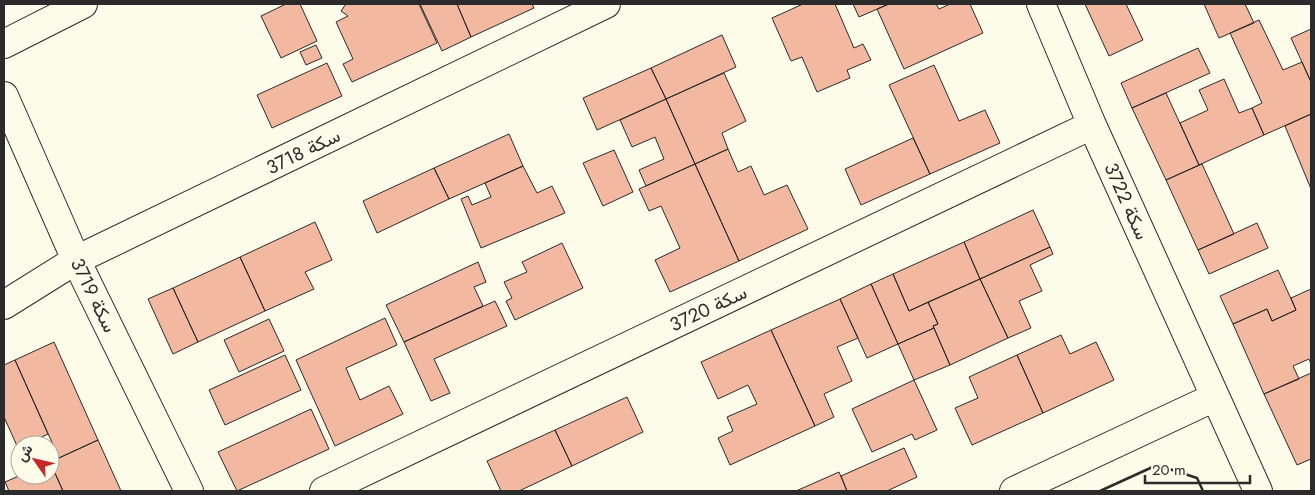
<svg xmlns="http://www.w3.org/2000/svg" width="1315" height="495" font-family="Jost,Vazirmatn,sans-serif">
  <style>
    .building { fill: #f2b8a0; stroke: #2b2b2b }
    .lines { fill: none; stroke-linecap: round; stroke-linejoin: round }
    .street-casing { stroke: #2b2b2b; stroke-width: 30 }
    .secondary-casing { stroke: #2b2b2b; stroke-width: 30 }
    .street { stroke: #fdfbea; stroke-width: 28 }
    .secondary { stroke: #fdfbea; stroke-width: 28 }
    .wall { stroke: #2b2b2b; stroke-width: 2.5 }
    .labels { text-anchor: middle; stroke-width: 4; stroke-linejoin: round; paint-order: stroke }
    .street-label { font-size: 19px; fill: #2b2b2b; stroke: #fdfbea }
  </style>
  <rect width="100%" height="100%" fill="#fdfbea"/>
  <path class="building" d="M 286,4 L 300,4 L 317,41 L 281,58 L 261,16 Z
    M 346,4 L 419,4 L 437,43 L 352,82 L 343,64 L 353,59 L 336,22 L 348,16 L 341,11 Z
    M 420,4 L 457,4 L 471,37 L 442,51 Z
    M 457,4 L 532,4 L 534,8 L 471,37 Z
    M 803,4 L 835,4 L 854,48 L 863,44 L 871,60 L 847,70 L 850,78 L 817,92 L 802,57 L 791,61 L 772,18 Z
    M 853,4 L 889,4 L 859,17 Z
    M 889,4 L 936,4 L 939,9 L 950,4 L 970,4 L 983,33 L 904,69 L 877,9 Z
    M 1085,4 L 1126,4 L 1143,40 L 1109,56 Z
    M 1204,4 L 1245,4 L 1254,23 L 1219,38 Z
    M 1259,20 L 1283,70 L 1302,62 L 1311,82 L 1311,114 L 1264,135 L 1252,108 L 1262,103 L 1230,33 Z
    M 1311,29 L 1311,82 L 1291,38 Z
    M 722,35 L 736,67 L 666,99 L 651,68 Z
    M 316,45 L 322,58 L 306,65 L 300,52 Z
    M 1198,48 L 1210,73 L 1132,108 L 1121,83 Z
    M 327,63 L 342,96 L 272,128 L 257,95 Z
    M 934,65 L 959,121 L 985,110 L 1000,143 L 930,174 L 889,85 Z
    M 651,68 L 666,99 L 597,130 L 583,98 Z
    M 724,73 L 746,121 L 722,133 L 728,149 L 695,164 L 666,99 Z
    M 1224,79 L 1239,113 L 1252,108 L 1264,135 L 1199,165 L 1180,123 L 1208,110 L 1199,90 Z
    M 1166,93 L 1199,165 L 1166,180 L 1132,108 Z
    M 666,99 L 695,164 L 646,186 L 639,170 L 664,159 L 655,137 L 632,147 L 620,120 Z
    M 1311,114 L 1311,189 L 1285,126 Z
    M 509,134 L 523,166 L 449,199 L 434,168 Z
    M 913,138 L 930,174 L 861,205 L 845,169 Z
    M 728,149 L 738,172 L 751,166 L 764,195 L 787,185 L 808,229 L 739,261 L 695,164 Z
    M 614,150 L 633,192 L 603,206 L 583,163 Z
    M 695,164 L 739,261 L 670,292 L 655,260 L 680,248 L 661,206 L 649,211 L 639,189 Z
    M 1202,164 L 1234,234 L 1198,250 L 1166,180 Z
    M 523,166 L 537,193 L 552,186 L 565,213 L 481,248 L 461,199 L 468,196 L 472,205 L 491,197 L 485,183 Z
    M 434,168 L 449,199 L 377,233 L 363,201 Z
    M 1033,210 L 1050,247 L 980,279 L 964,242 Z
    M 315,222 L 332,260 L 305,272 L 314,289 L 265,311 L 240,257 Z
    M 1257,223 L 1268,248 L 1209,274 L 1198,250 Z
    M 964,242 L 980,279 L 909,311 L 893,274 Z
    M 562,243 L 583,288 L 515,320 L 506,301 L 512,298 L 504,282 L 527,272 L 522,262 Z
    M 1050,247 L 1053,254 L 1030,265 L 1042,291 L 1019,301 L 1031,328 L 1008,338 L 980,279 Z
    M 240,257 L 265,311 L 198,342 L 173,288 Z
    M 478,262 L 486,282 L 474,287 L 483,306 L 404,342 L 386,305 Z
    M 1278,270 L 1296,310 L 1272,321 L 1267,309 L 1233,324 L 1220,296 Z
    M 893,274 L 909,311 L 928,302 L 938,324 L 933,326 L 934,328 L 898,344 L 871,284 Z
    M 980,279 L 1008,338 L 950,365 L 933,326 L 938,324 L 928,302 Z
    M 871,284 L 898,344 L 867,358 L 840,299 Z
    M 173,288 L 198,342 L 173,354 L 148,299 Z
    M 1311,289 L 1311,364 L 1309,359 L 1293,366 L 1299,379 L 1264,394 L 1233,324 L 1267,309 L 1272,321 L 1296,310 L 1291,298 Z
    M 840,299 L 858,338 L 837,347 L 852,381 L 824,394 L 834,417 L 815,426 L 771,330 Z
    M 495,301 L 507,326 L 434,359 L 450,393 L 431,401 L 404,342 Z
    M 385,318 L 397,345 L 346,368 L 360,400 L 389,386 L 403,414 L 335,446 L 296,360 Z
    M 269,319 L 284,351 L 239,372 L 224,340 Z
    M 934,328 L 950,365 L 914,380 L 898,344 Z
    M 771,330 L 815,426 L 730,465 L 718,438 L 733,431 L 727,417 L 757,404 L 748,385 L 718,399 L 701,362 Z
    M 1061,335 L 1070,354 L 1096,342 L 1114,380 L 1043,413 L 1017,355 Z
    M 54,342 L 98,440 L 59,458 L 15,360 Z
    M 285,355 L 301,390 L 225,425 L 209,390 Z
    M 1017,355 L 1043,413 L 972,445 L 955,408 L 978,398 L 969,377 Z
    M 15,360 L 48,434 L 25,445 L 20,445 L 18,448 L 4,417 L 4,365 Z
    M 1311,373 L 1311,459 L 1297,465 L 1264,394 Z
    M 914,380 L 937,430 L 915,440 L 912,434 L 872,452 L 852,409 Z
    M 627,397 L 643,432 L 572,466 L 555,430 Z
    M 311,409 L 329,449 L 237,491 L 218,452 Z
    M 555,430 L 572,466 L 519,491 L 501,491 L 487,461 Z
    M 98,440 L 121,491 L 63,491 L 50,462 Z
    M 904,448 L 917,477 L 887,491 L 847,491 L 841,476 Z
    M 50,462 L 63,491 L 9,491 L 5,482 L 21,475 L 50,475 Z
    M 839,472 L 847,491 L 796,491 Z"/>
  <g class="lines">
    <g class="street-casing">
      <path id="street" d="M 1041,4 L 1092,125 L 1258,491
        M 4,96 L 76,260 L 189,491
        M 4,305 L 76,260 L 606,4
        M 324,491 L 1092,125
        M 1014,491 L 1215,397"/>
    </g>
    <g class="secondary-casing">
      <path id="secondary" d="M 4,44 L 83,4"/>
    </g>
    <use href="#street" class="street"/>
    <use href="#secondary" class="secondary"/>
    <path class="wall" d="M 1100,491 L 1157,465 L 1197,478 L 1203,491"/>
  </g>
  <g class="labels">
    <g class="street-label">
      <text transform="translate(303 151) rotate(-26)" y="7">سكة 3718</text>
      <text transform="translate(1127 201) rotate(66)" y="7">سكة 3722</text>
      <text transform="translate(94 295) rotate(64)" y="7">سكة 3719</text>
      <text transform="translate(708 308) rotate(-25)" y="7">سكة 3720</text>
    </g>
  </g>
  <rect width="1315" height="495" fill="none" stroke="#2b2b2b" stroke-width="10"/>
  <g transform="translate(35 460) rotate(304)"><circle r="24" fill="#fdfbea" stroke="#a9a89e"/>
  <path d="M0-4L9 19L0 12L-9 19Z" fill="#c62828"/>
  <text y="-8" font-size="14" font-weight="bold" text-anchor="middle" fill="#2b2b2b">ش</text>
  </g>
  <path d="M1145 475v8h105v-8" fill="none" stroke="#2b2b2b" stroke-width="2.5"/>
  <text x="1152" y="475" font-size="15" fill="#2b2b2b" stroke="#fdfbea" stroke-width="4" paint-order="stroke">20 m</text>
</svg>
